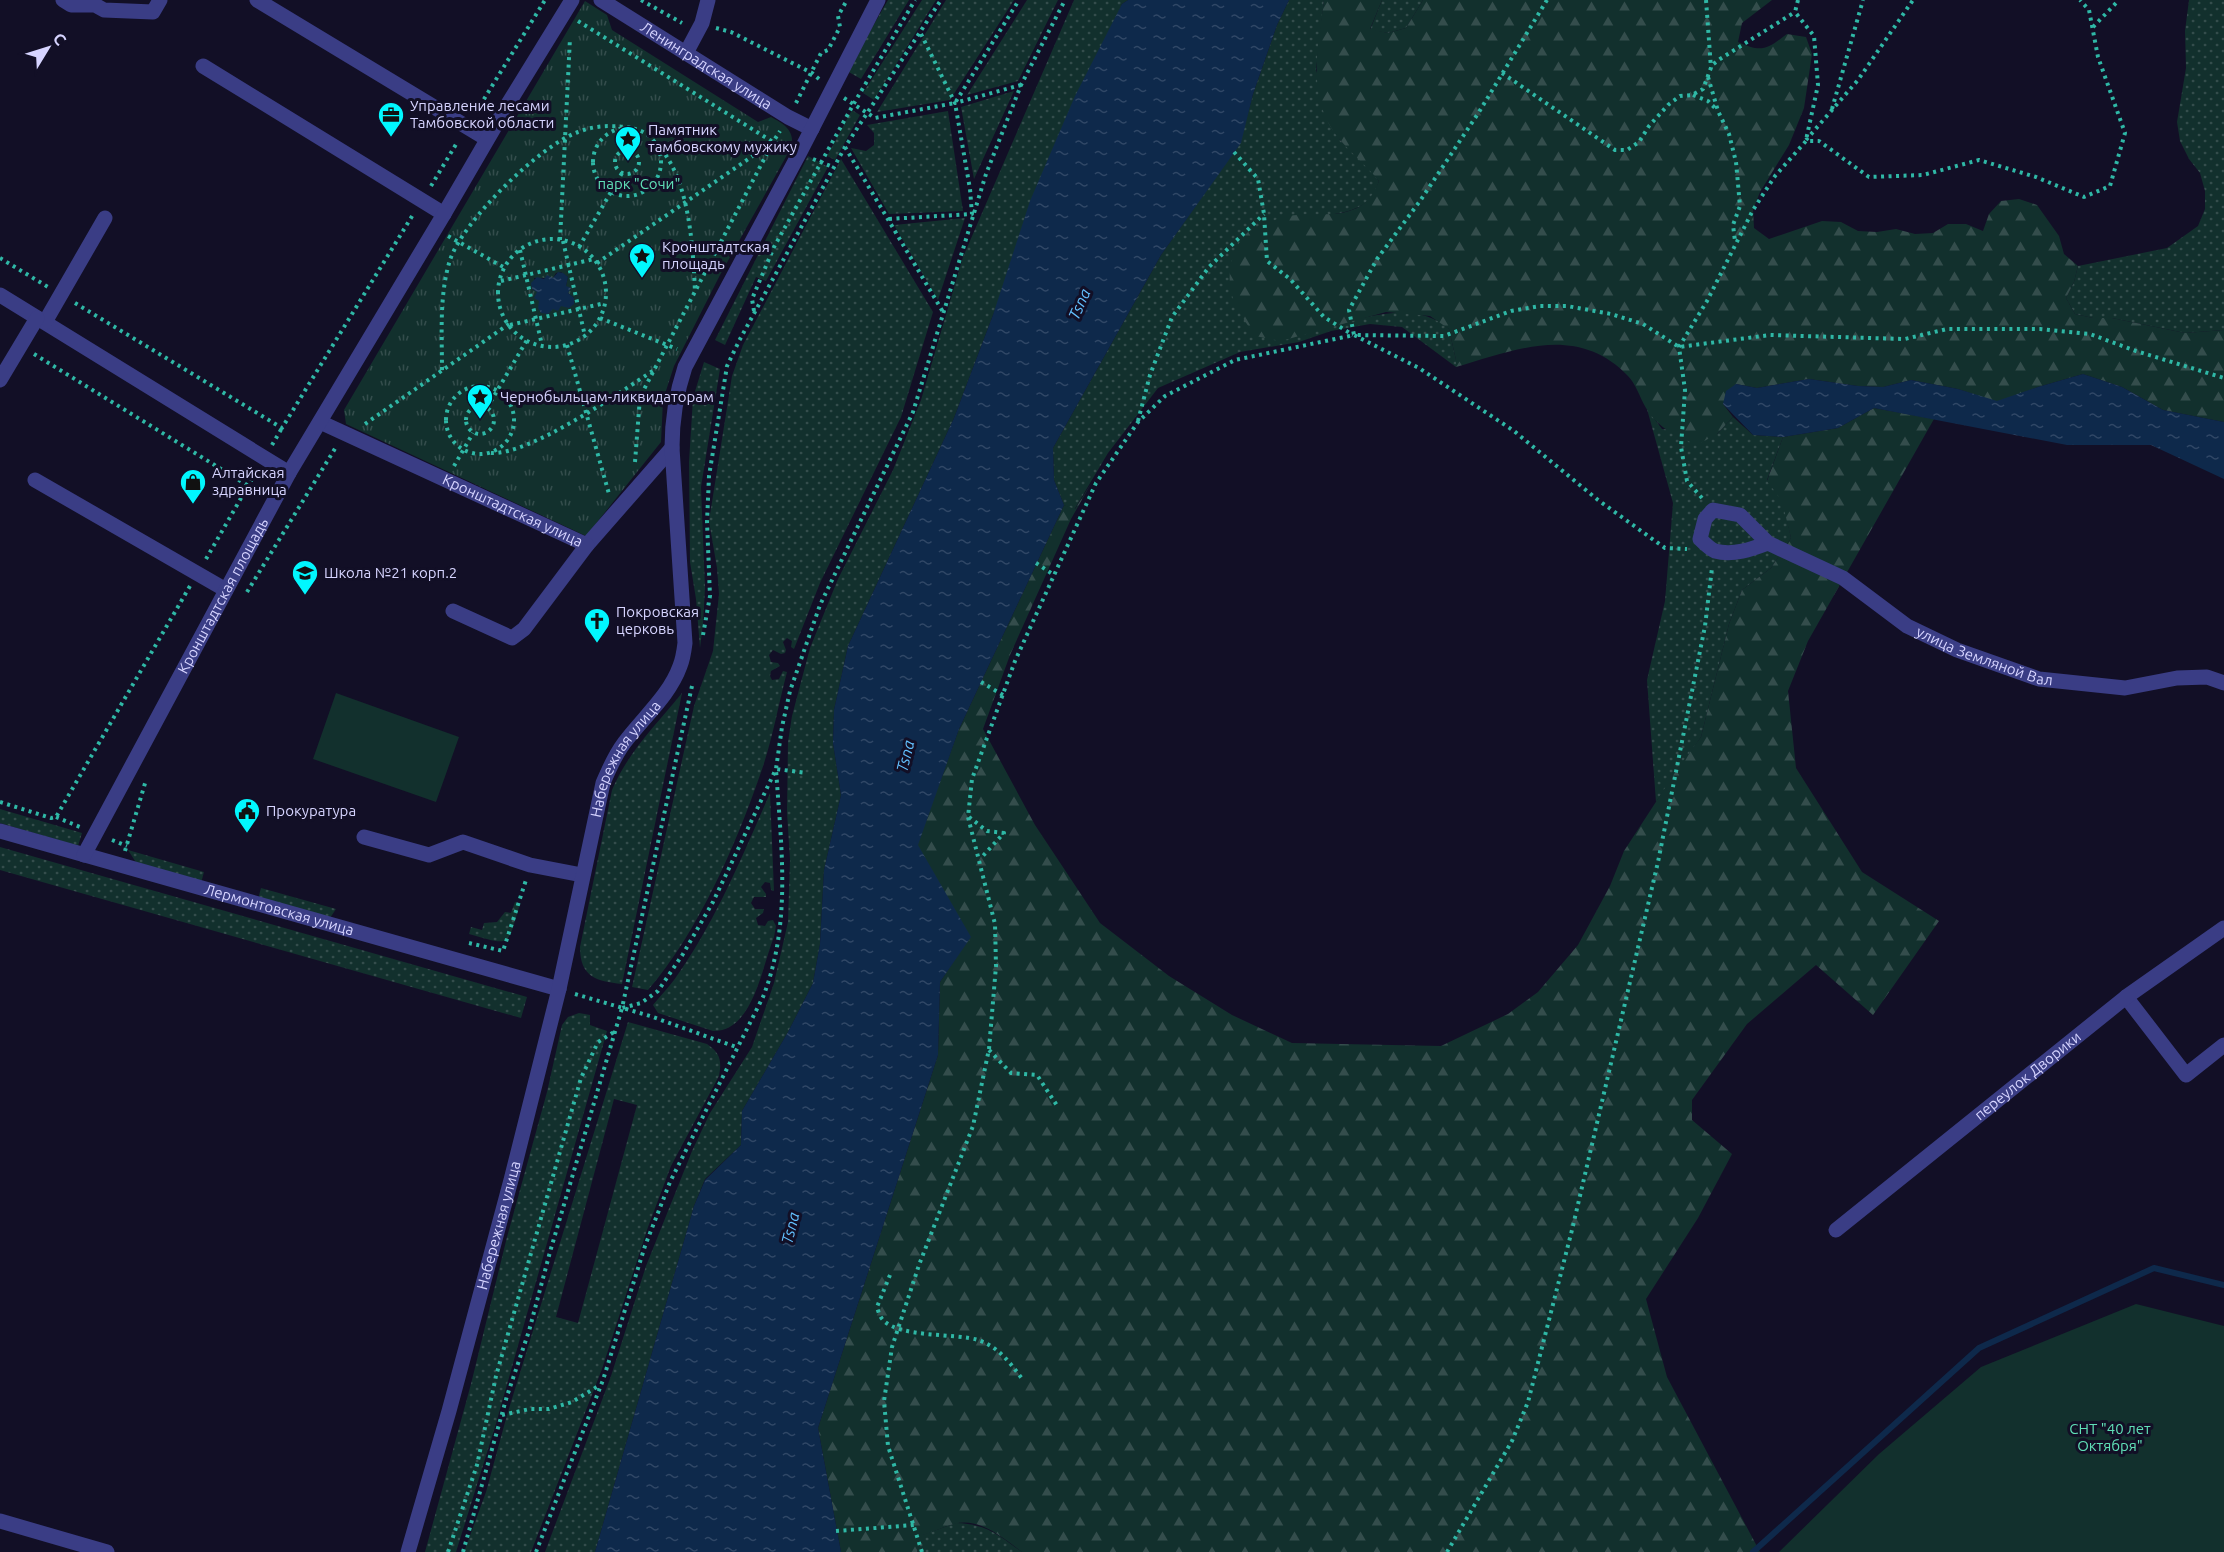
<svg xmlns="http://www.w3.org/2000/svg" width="2224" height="1552" font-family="Ubuntu,sans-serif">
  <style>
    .grass { fill: url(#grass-dots); fill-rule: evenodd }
    .forest { fill: url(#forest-firs) }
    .park { fill: url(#park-tufts); fill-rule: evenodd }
    .garden { fill: #12302d }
    .water { fill: url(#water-ripples) }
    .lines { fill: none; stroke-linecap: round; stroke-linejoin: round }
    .stream { stroke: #0e294b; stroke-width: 6 }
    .path { stroke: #2fb8a6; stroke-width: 4; stroke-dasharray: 3 4.5; stroke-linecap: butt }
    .minor { stroke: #3a3d85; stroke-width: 15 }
    .labels { text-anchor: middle; stroke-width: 6; stroke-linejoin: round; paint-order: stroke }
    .street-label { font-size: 15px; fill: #d6d4ff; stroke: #120f26 }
    .poi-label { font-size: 15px; fill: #d6d4ff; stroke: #120f26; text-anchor: start }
    .park-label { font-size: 15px; fill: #60e0b7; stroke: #120f26 }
    .water-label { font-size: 16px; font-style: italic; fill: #63c1ff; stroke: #120f26 }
  </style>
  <defs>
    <pattern id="grass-dots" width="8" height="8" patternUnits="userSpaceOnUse" patternTransform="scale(1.5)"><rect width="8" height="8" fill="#12302d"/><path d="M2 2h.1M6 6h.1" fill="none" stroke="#344d4c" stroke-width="1.8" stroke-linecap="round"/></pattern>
    <pattern id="forest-firs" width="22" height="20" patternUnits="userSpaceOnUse" patternTransform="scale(1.5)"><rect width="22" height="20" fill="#12302d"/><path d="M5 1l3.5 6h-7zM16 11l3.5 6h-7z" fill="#344d4c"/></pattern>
    <pattern id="park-tufts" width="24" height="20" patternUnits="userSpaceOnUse" patternTransform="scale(1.5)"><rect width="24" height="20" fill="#12302d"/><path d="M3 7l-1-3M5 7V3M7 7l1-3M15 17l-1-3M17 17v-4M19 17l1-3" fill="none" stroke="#344d4c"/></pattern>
    <pattern id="water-ripples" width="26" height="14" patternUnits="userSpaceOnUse" patternTransform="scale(1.5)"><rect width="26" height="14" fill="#0e294b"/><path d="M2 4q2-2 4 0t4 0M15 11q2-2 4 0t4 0" fill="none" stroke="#304766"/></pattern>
  </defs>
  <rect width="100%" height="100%" fill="#120f26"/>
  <path class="grass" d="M 888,0 L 909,0 L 861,79 L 847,71 Z
    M 922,0 L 936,0 L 874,100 L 863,93 Z
    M 946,0 L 1014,0 L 950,100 L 877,112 Z
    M 1027,0 L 1058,0 L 1018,81 L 967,95 Z
    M 1074,0 L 1128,0 L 1122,4 L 993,315 L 954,418 L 848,646 L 834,710 L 833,743 L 841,795 L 824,870 L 820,944 L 813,983 L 788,1032 L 742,1111 L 741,1145 L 705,1179 L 694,1206 L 595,1552 L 545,1552 L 611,1376 L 646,1266 L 692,1151 L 710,1113 L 752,1047 L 774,983 L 788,922 L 790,860 L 787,812 L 788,742 L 792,716 L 810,648 L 838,579 L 893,470 L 921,400 L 963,257 Z
    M 1289,0 L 1324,0 L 1316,70 L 1340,140 L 1367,165 L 1379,181 C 1377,186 1375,194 1371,198 C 1355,215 1324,216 1303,215 L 1334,325 C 1371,316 1417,301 1449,329 L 1456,360 L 1456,367 L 1402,327 L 1370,324 L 1331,331 L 1299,342 L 1240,352 L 1158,388 L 1108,453 L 1074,510 L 1064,505 L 1054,480 L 1053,448 L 1161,255 L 1240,143 L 1253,94 L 1277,25 Z
    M 1382,0 L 1423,0 L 1406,28 L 1388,33 L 1370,30 Z
    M 2189,0 L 2224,0 L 2224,330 L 2185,333 L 2112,318 L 2093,318 L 2075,314 L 2066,298 L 2074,282 L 2078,266 L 2167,248 L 2198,226 L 2205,209 L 2205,191 L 2200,173 L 2189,159 L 2180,141 L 2177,122 L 2186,68 L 2185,31 Z
    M 1014,91 L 974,179 L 961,107 Z
    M 852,110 L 860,115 L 835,160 L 827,156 Z
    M 948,111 L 963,211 L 889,214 L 851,148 L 866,151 L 874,145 L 874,133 L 867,125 Z
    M 808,156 L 828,167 L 766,281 L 756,277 L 725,345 L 715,340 Z
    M 841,159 L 933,312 L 901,417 L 820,583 L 794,649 L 791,647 L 792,641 L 787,638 L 783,642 L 786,650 L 785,653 L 781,654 L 773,650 L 769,655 L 771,662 L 778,663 L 780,666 L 771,671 L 770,676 L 772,680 L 779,679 L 783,671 L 787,672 C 778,706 772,742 760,775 C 736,845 697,934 648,990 L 632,987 L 694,706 L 713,651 L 719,594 L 717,568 L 709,521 L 732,376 L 743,345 Z
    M 965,218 L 938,300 L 894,225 Z
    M 704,362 L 720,369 L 701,487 L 705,588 L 703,624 L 700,648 L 696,599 L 690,562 L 689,462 L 693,398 Z
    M 1647,409 L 1662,429 L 1717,434 L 1733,417 L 1753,435 L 1783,437 L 1767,480 L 1783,501 L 1791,538 L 1771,568 L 1742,590 L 1729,624 L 1701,737 L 1656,802 L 1647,680 L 1665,601 L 1673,503 Z
    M 682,693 L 622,984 C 596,981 580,977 580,947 L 612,790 C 628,752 656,725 682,693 Z
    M 770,793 L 774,891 L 771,890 L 770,883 L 765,882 L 761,887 L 766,894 L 766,897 L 754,897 L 751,903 L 755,909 L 764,909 L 763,913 L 756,918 L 758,925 L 765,926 L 768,921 L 773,920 L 776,926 L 774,937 C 762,966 753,1032 713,1031 L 658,1013 L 653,1005 C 660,996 668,988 674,980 C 715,923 742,857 770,793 Z
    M 0,809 L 82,833 L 78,846 L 0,823 Z
    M 0,847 L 527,997 L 521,1018 L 0,870 Z
    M 128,850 L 204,872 L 201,883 L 137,864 Z
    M 261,888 L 336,909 L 330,918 L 258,899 Z
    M 515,902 L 520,904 C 507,946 513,947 469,934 L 471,927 L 482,930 L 484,923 L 497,922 L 505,912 L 511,913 Z
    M 579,1013 L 590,1015 L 590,1025 L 607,1031 L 495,1427 L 456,1552 L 425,1552 L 471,1384 L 507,1237 L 547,1092 L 562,1025 L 568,1017 Z
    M 628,1022 L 707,1044 C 720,1053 722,1060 719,1076 L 671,1166 L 648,1227 L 602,1369 L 531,1552 L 464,1552 L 486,1492 L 507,1415 ZM 614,1099 L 637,1105 L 578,1323 L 556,1317 Z
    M 956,1523 C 987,1524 998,1535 1022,1552 L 917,1552 L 922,1535 Z"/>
  <path class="forest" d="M 1324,0 L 1382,0 L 1370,29 L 1388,33 L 1406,28 L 1423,0 L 1772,0 L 1742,23 L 1738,42 C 1762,53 1767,49 1787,34 L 1806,37 L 1812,54 L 1804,108 L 1789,145 L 1760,192 L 1753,210 L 1754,228 L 1769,239 L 1822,221 L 1841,222 L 1858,231 L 1877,232 L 1896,229 L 1915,234 L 1933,233 L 1948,224 L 1966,224 L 1983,231 L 1989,214 L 2001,201 L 2019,199 L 2037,205 L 2059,236 L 2064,254 L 2078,266 L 2074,282 L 2066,298 L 2075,314 L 2093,318 L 2112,318 L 2185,333 L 2224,330 L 2224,422 L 2163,410 L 2122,387 L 2083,374 L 2038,387 L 1997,402 L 1958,389 L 1911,380 L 1883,387 L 1858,386 L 1809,379 L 1757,388 L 1736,384 L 1723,404 L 1733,417 L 1717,434 L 1697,445 C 1674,434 1660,430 1646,408 C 1640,398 1636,384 1628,376 C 1577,323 1515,350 1456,367 L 1456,360 L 1449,329 L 1430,316 L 1386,312 L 1281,341 L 1255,336 C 1248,325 1239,314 1234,301 C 1225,280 1230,250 1247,233 C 1253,228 1276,219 1285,217 C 1308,211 1334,219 1357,208 C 1369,202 1374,193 1379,181 C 1367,166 1353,155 1341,141 C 1305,100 1318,48 1324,0 Z
    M 1874,408 L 1934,419 L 1808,641 L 1788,691 L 1796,768 L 1862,872 L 1939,921 L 1873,1015 L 1816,965 L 1747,1024 L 1692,1100 L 1692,1120 L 1732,1154 L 1698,1218 L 1646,1299 L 1667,1377 L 1760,1552 L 1022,1552 C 1003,1538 980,1517 954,1524 C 943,1527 933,1532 923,1535 L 917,1552 L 841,1552 L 818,1428 L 938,1055 L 940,982 L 970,937 L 917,845 L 959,729 L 1064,505 L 1075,509 L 1092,482 L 1071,519 L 1010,655 L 983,729 L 1035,825 L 1100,923 L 1169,976 L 1232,1015 L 1292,1043 L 1441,1046 L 1508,1014 L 1538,992 L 1578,945 L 1610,886 L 1624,851 L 1678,768 L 1701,737 L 1729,624 L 1742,590 L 1771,568 L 1791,538 L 1782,501 L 1767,481 L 1783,437 L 1838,428 Z"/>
  <path class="park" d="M 585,1 L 607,15 L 612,30 L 758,122 L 771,117 C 784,124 794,130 792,146 L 720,275 L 674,366 L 663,400 L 661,442 L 586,536 L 346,424 L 344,410 ZM 561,272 L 568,277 L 566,286 L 568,293 L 574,298 L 552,309 L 537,292 L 534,278 L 553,278 L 556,273 Z"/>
  <path class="garden" d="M 336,693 L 459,737 L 436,802 L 313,759 Z
    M 2136,1304 L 2224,1326 L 2224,1552 L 1779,1552 L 1879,1454 L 1981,1367 Z"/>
  <path class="water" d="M 1128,0 L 1289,0 L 1277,25 L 1253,94 L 1241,143 L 1161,255 L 1053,448 L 1054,480 L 1064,505 L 959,729 L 918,845 L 971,937 L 940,982 L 938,1055 L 818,1428 L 841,1552 L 595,1552 L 694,1206 L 705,1180 L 741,1145 L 742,1111 L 788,1032 L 813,983 L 820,944 L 824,870 L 841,795 L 833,743 L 834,710 L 848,646 L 954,418 L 993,315 L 1030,201 L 1075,96 L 1122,4 Z
    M 558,272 L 563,273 L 568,277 L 566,286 L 571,288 L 568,293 L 574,298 L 574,304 L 569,308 L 561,306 L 558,311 L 553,309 L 548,314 L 541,313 L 538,308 L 539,301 L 534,298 L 537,292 L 532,289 L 531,283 L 537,277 L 544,279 L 547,275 L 553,278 Z
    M 2083,374 L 2122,387 L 2163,410 L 2224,422 L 2224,479 L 2151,445 L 2067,445 L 1874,408 L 1838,428 L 1783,437 L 1753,435 L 1723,404 L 1726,391 L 1736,384 L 1757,388 L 1809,379 L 1858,386 L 1883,387 L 1911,380 L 1958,389 L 1997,401 L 2038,387 Z"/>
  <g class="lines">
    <path class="stream" d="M 1753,1552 L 1979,1348 L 2154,1268 L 2224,1285"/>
    <path class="path" d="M 641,0 L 682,23
      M 1547,0 L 1479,112 L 1420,201 L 1377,259 L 1349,310 L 1354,335 L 1444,336 L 1511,311 L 1540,306 L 1567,306 L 1611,314 L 1643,324 L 1679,347 L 1770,335 L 1905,339 L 1947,329 L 2040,329 L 2090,334 L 2136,351 L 2224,378
      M 1706,0 L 1711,68
      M 1798,0 L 1795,12 L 1814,36 L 1818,85 L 1806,140
      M 578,21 L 773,142 L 784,146
      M 2093,27 L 2119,0
      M 716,28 L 731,32 L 812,73 L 819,79
      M 921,34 L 955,103 L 1021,85
      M 1502,73 L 1615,150 L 1627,150 L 1639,142 L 1649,126 L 1668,105 L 1680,96 L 1692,95 L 1703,89 L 1712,65 L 1720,59 L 1795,12
      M 1708,77 L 1718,111 L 1729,134 L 1736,162 L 1740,206 L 1733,225 L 1735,241
      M 1693,95 L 1708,101 L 1717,110
      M 844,98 L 875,118 L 955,103 L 1019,0
      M 796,103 L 821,53 L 828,50 L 840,27 L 838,16 L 847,0
      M 1832,109 L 1863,0
      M 476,112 L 545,0
      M593 162a34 34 0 1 1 68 0a34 34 0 1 1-68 0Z
      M 1806,140 L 1858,80 L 1913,0
      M 845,147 L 943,312
      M 661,149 C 690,184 693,248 695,292
      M615 162a12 12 0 1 1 24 0a12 12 0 1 1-24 0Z
      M 1234,152 L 1258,179 L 1264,214 L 1267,261 L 1290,279 L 1324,317 L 1353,335
      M 813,159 L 833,167
      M 431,186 L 458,141
      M 889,219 L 972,214 L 970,189 L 955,103
      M 448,236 L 505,268
      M498 293a54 54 0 1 1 108 0a54 54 0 1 1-108 0Z
      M 560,240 L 570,38
      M 563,241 L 585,336
      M 579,247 L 622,173
      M 520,250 L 542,345
      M 0,258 L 48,287
      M 597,263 L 773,142 L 780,131
      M 501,281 L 594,259
      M 75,303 L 282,428 L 414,213
      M 754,311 L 752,299 L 774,247 L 853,105 L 915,0
      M 600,318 L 677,349
      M 510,325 L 605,303
      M 567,345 L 609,494
      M 34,354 L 260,493
      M 442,370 C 442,335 439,295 450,260 C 463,221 539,146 578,132 C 596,125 612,125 632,128
      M446 420a34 34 0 1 1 68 0a34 34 0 1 1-68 0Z
      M466 420a14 14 0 1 1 28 0a14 14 0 1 1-28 0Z
      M 487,408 L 527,340
      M 1138,421 L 1150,375 L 1172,317 L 1209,267 L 1264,214
      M 365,424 L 509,324
      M 272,445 L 282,428
      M 491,453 C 530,455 619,393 654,370
      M 635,462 L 640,397 L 773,142
      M 454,466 L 473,433
      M 1702,498 L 1687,481 L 1681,447 L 1685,390 L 1679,347 L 1707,301 L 1753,210 L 1775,176 L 1806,141 L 1819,141 L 1869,177 L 1923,175 L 1979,160 L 2036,177 L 2084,197 L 2110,186 L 2125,133 L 2098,57 L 2089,10 L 2080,0
      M 206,559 L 256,472
      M 1036,563 L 1054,575
      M 247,592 L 336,447
      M 703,635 L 710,596 L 707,522 L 709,476 L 727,366 L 739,341 L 845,147 L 941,0
      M 981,682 L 1003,695
      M 692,686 L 622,1008 L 641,1003 L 658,991 L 683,954 L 713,902 L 776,769 L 782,727 L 790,691 L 820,605 L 913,412 L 986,174 L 1021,85 L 1065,0
      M 0,802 L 51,818 L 56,817 L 190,586
      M 56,817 L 80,827
      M 969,817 L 987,831 L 1004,833 L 981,858
      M 112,840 L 127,846
      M 125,851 L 146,780
      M 469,943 L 503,951 L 526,880
      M 575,994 L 650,1016 L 736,1047
      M 989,1050 L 1011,1073 L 1037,1075 L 1058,1107
      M 890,1275 L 877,1307 C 878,1311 880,1317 883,1320 C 900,1338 955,1333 978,1340 C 999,1347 1011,1364 1023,1380
      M 502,1415 L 530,1409 L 549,1409 L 572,1402 L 600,1385
      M 836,1531 L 914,1525
      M 448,1552 L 477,1465 L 496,1376 L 581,1078 L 598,1042 L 614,1032
      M 463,1552 L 507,1396 L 529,1331 L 550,1252 L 622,1008
      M 536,1552 L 603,1380 L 645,1246 L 670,1182 L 763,997 C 792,923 781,846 776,769 L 807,773
      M 922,1552 L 888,1446 L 884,1401 L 892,1347 L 919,1265 L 973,1126 L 989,1049 L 996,966 L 995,924 L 968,817 L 972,779 L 1015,661 L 1096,483 L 1138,422 L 1165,396 L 1235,360 L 1354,335 L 1419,368 L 1514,431 L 1598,500 L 1665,548 L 1687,549
      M 1447,1552 L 1512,1441 L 1528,1402 L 1572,1230 L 1658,862 L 1705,626 L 1712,568"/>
    <g class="minor">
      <path d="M 63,0 L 71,5 L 95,5 L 104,10 L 153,12 L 160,0"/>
      <path d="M 257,0 L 487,139"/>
      <path id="s1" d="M 601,0 L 788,117 L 812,129"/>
      <path d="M 686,53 L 702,23 L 708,0"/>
      <path d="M 203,66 L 444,214"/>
      <path d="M 0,295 L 289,473"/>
      <path d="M 45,322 L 105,218"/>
      <path d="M 0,380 L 37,318"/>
      <path id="s2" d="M 320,422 L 587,545 L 672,448"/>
      <path d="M 35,480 L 226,590"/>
      <path id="s3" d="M 1768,543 C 1752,549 1733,556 1715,551 C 1710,549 1704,543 1700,539 L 1705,519 L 1713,510 L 1740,515 L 1768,543 L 1843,578 L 1907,626 L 1957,650 L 2039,679 L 2125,688 L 2177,678 L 2207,677 L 2224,683"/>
      <path d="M 453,611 L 512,638 L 524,629 L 587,545"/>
      <path id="s4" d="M 0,831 L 559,989"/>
      <path d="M 364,837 L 429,855 L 463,842 L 530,865 L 582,875"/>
      <path id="s5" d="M 84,855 L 289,473 L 444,214 L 508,104 L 572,0"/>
      <path d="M 2126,997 L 2186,1075 L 2224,1045"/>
      <path id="s6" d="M 1836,1230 L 2126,997 L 2224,928"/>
      <path d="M 0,1521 L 107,1552"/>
      <path id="s7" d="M 408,1552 L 449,1411 L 511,1180 L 559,989 L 603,783 C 610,767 617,751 628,738 C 646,715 670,694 680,666 C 683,659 684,651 685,643 L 672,448 C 672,420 676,394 685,367 L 800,152 L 878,0"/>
    </g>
  </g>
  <defs>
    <g id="office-pin" transform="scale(1.35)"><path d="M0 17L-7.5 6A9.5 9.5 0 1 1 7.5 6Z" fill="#01f7fe" stroke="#120f26"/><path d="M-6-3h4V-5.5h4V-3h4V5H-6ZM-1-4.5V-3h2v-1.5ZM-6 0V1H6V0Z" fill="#111"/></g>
    <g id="sight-pin" transform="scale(1.35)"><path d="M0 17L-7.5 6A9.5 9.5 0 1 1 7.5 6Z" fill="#01f7fe" stroke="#120f26"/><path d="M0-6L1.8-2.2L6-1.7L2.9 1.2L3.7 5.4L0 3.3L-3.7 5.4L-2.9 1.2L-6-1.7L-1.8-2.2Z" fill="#111"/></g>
    <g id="shop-pin" transform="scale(1.35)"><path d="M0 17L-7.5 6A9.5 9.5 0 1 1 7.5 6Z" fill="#01f7fe" stroke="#120f26"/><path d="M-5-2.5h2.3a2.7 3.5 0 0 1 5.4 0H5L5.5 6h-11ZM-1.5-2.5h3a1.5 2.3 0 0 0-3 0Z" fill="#111"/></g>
    <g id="school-pin" transform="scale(1.35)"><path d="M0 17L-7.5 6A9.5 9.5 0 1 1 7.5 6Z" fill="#01f7fe" stroke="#120f26"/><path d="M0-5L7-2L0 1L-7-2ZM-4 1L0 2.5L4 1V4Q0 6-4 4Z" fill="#111"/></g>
    <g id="church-pin" transform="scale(1.35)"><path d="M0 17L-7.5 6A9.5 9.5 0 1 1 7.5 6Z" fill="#01f7fe" stroke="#120f26"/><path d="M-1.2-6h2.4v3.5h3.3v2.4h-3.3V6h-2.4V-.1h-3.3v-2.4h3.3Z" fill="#111"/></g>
    <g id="civic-pin" transform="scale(1.35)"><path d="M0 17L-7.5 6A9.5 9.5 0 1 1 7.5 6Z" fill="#01f7fe" stroke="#120f26"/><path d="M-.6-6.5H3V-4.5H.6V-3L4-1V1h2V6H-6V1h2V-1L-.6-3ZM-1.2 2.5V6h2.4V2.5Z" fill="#111"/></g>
  </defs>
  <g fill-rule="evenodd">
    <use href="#office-pin" x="391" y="115"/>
    <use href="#sight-pin" x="628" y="139"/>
    <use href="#sight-pin" x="642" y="256"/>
    <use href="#sight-pin" x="480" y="397"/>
    <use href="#shop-pin" x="193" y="482"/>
    <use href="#school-pin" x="305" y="573"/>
    <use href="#church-pin" x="597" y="621"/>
    <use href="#civic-pin" x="247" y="811"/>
  </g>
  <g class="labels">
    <g class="street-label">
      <text dy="5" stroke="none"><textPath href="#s1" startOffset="124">Ленинградская улица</textPath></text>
      <text dy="5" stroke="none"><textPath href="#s2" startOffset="212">Кронштадтская улица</textPath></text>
      <text dy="5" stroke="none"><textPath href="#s5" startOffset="294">Кронштадтская площадь</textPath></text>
      <text dy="5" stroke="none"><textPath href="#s3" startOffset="420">улица Земляной Вал</textPath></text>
      <text dy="5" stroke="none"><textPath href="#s7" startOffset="825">Набережная улица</textPath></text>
      <text dy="5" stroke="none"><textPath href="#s4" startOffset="290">Лермонтовская улица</textPath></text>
      <text dy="5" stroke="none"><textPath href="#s6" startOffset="246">переулок Дворики</textPath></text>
      <text dy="5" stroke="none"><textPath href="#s7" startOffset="339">Набережная улица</textPath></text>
    </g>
    <g class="poi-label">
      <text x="410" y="111">Управление лесами<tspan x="410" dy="17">Тамбовской области</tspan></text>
      <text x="648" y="135">Памятник<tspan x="648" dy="17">тамбовскому мужику</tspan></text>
      <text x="662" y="252">Кронштадтская<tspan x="662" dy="17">площадь</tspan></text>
      <text x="500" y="402">Чернобыльцам-ликвидаторам</text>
      <text x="212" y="478">Алтайская<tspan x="212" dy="17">здравница</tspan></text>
      <text x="324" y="578">Школа №21 корп.2</text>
      <text x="616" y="617">Покровская<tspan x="616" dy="17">церковь</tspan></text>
      <text x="266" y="816">Прокуратура</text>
    </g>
    <g class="park-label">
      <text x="639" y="189">парк "Сочи"</text>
      <text x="2110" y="1434">СНТ "40 лет<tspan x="2110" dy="17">Октября"</tspan></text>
    </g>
    <g class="water-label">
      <text transform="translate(1079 304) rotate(-66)" y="6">Tsna</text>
      <text transform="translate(905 756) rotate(-76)" y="6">Tsna</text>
      <text transform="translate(790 1228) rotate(-76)" y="6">Tsna</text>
    </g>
  </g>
  <g transform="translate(48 48) rotate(52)" stroke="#120f26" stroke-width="4.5" paint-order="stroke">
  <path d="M0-4.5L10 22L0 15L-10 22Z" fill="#d6d4ff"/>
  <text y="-9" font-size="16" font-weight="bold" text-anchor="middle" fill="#d6d4ff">С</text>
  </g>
</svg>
